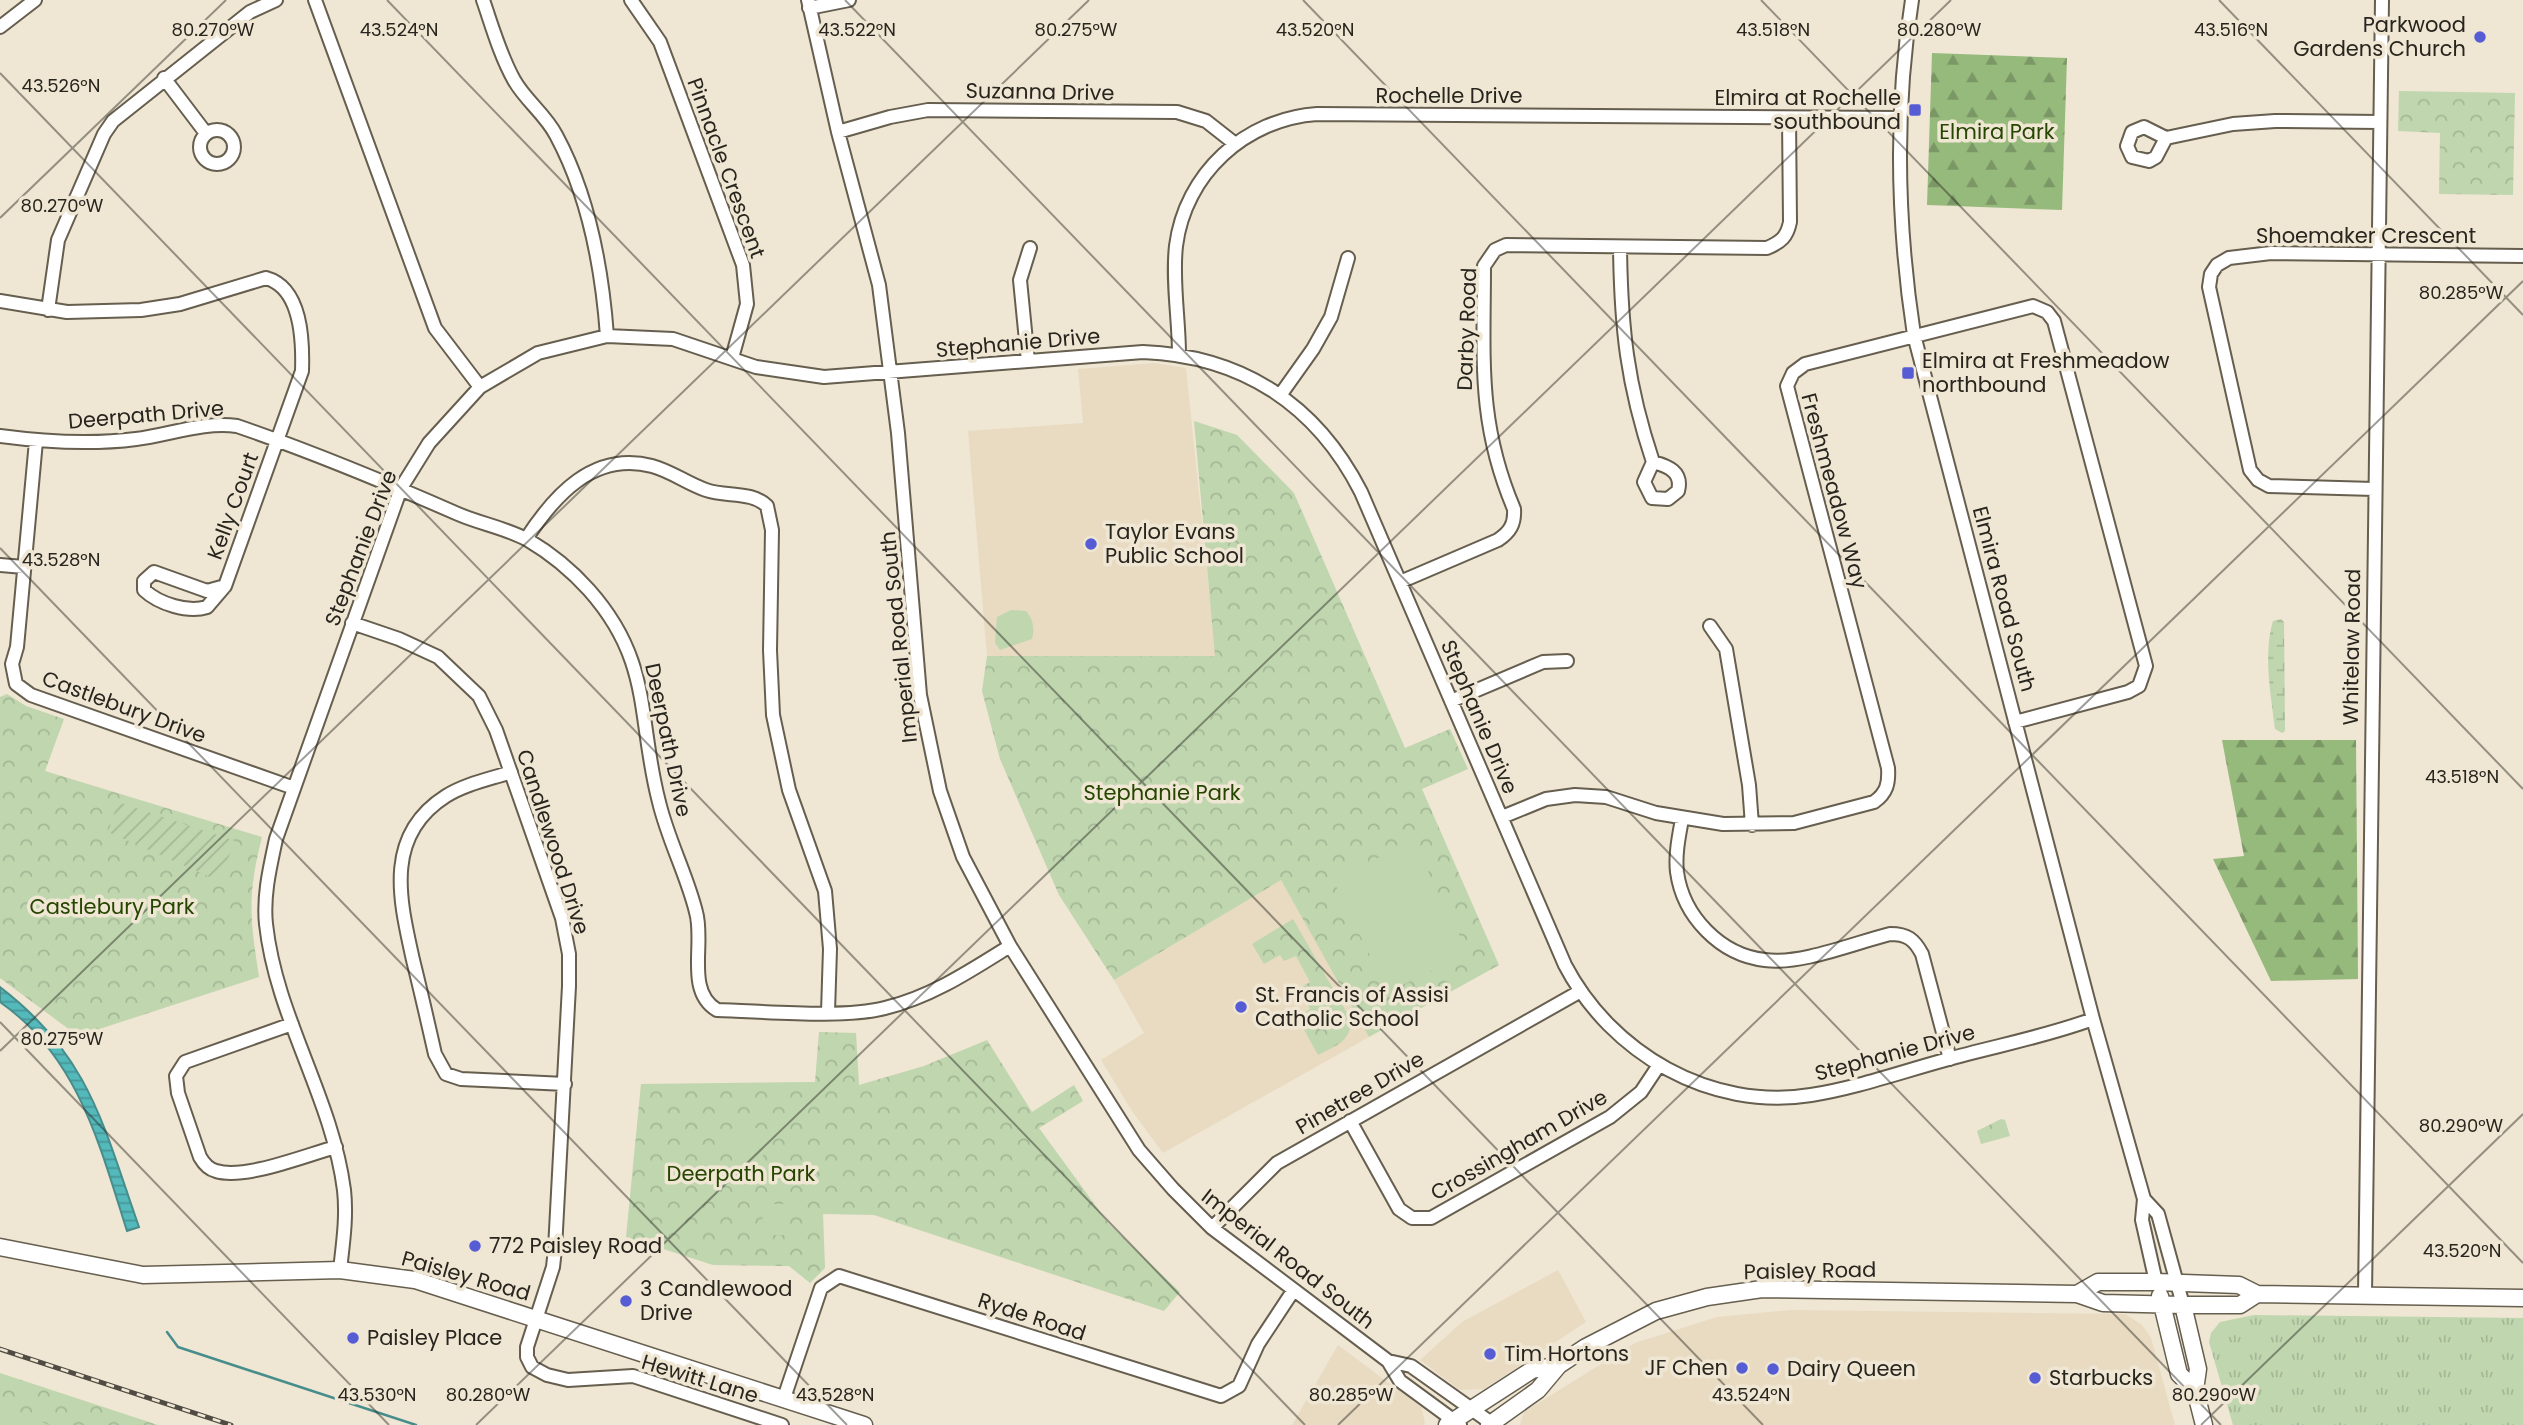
<svg xmlns="http://www.w3.org/2000/svg" width="2523" height="1425" font-family="Poppins,sans-serif">
  <style>
    .built { fill: #e8dbc2 }
    .grass { fill: url(#grass-tufts) }
    .forest { fill: url(#forest-firs) }
    .wetland { fill: url(#wetland-marsh) }
    .park { fill: url(#park-crowns) }
    .garden { fill: url(#garden-furrows) }
    .pitch { fill: #bfd6af }
    .water { fill: url(#water-rules); stroke: #478d8c; stroke-width: 2 }
    .lines { fill: none; stroke-linecap: round; stroke-linejoin: round }
    .stream { stroke: #478d8c; stroke-width: 2.5 }
    .minor-casing { stroke: #665e4e; stroke-width: 16 }
    .major-casing { stroke: #665e4e; stroke-width: 19 }
    .minor { stroke: #fff; stroke-width: 12 }
    .major { stroke: #fff; stroke-width: 16 }
    .rail-casing { stroke: #504c43; stroke-width: 5 }
    .rail { stroke: #efe6d3; stroke-width: 2.5; stroke-dasharray: 8; stroke-linecap: butt }
    .ticks { fill: none; stroke: #28251e; stroke-width: 2; stroke-opacity: 0.45 }
    .poi-dot { fill: #565dd4; stroke: #efe6d3; stroke-width: 2.5 }
    .labels { text-anchor: middle; stroke-width: 7; stroke-linejoin: round; paint-order: stroke }
    .poi-label { font-size: 21px; fill: #28251e; stroke: #efe6d3; text-anchor: start }
    .street-label { font-size: 21px; fill: #28251e; stroke: #efe6d3 }
    .park-label { font-size: 21px; fill: #254501; stroke: #efe6d3 }
    .ticks-label { font-size: 18px; text-anchor: middle; fill: #28251e; stroke: #efe6d3; stroke-width: 7; stroke-linejoin: round; paint-order: stroke }
  </style>
  <defs>
    <pattern id="grass-tufts" width="24" height="20" patternUnits="userSpaceOnUse" patternTransform="scale(1.75)"><rect width="24" height="20" fill="#bfd6af"/><path d="M3 7l-1-3M5 7V3M7 7l1-3M15 17l-1-3M17 17v-4M19 17l1-3" fill="none" stroke="#a4b896"/></pattern>
    <pattern id="forest-firs" width="22" height="20" patternUnits="userSpaceOnUse" patternTransform="scale(1.75)"><rect width="22" height="20" fill="#96ba7c"/><path d="M5 1l3.5 6h-7zM16 11l3.5 6h-7z" fill="#7a9765"/></pattern>
    <pattern id="wetland-marsh" width="20" height="14" patternUnits="userSpaceOnUse" patternTransform="scale(1.75)"><rect width="20" height="14" fill="#bfd6af"/><path d="M1 5h8M5 5V1M11 12h8M15 12V8" fill="none" stroke="#a4b896"/></pattern>
    <pattern id="park-crowns" width="20" height="18" patternUnits="userSpaceOnUse" patternTransform="scale(1.75)"><rect width="20" height="18" fill="#bfd6af"/><path d="M2 6a3 3 0 1 1 6 0M12 15a3 3 0 1 1 6 0" fill="none" stroke="#a4b896"/></pattern>
    <pattern id="garden-furrows" width="10" height="10" patternUnits="userSpaceOnUse" patternTransform="scale(1.75)"><rect width="10" height="10" fill="#bfd6af"/><path d="M-1 1l2-2M0 10L10 0M9 11l2-2" fill="none" stroke="#a4b896"/></pattern>
    <pattern id="water-rules" width="6" height="5" patternUnits="userSpaceOnUse" patternTransform="scale(1.75)"><rect width="6" height="5" fill="#54b9bb"/><path d="M0 2.5h6" fill="none" stroke="#469697"/></pattern>
  </defs>
  <rect width="100%" height="100%" fill="#efe6d3"/>
  <path class="built" d="M 1154,363 L 1186,368 L 1216,656 L 987,656 L 968,431 L 1083,423 L 1078,369 Z
    M 1282,879 L 1369,1037 L 1163,1153 L 1132,1111 L 1101,1060 L 1144,1033 L 1114,980 Z
    M 1558,1270 L 1586,1322 L 1484,1389 L 1460,1390 L 1420,1360 L 1462,1322 Z
    M 1792,1310 L 2125,1314 L 2142,1325 L 2151,1338 L 2175,1425 L 1520,1425 L 1524,1412 L 1635,1343 L 1717,1317 Z
    M 1338,1345 L 1422,1408 L 1425,1425 L 1292,1425 Z"/>
  <path class="grass" d="M 2254,1315 L 2523,1318 L 2523,1425 L 2233,1425 L 2209,1342 L 2211,1333 L 2220,1322 Z"/>
  <path class="forest" d="M 1932,53 L 2067,58 L 2062,210 L 1927,205 Z
    M 2222,740 L 2356,740 L 2358,979 L 2271,981 L 2213,859 L 2244,856 Z"/>
  <path class="wetland" d="M 2281,619 L 2284,622 L 2285,731 L 2282,733 L 2275,729 C 2271,695 2263,654 2273,621 Z"/>
  <path class="park" d="M 2399,91 L 2515,93 L 2513,195 L 2439,194 L 2440,133 L 2398,131 Z
    M 1194,421 L 1237,435 L 1294,493 L 1405,748 L 1450,729 L 1468,769 L 1422,789 L 1499,965 L 1369,1037 L 1281,880 L 1114,980 L 1059,895 L 1000,759 L 982,691 L 987,656 L 1215,656 Z
    M 7,694 L 26,706 L 64,719 L 45,771 L 262,837 C 247,896 250,918 259,977 L 78,1036 L 0,978 L 0,697 Z
    M 1293,919 L 1351,1020 C 1351,1042 1335,1046 1318,1055 L 1297,1017 L 1310,1009 L 1298,989 L 1310,982 L 1296,956 L 1284,961 L 1280,955 L 1264,964 L 1252,944 Z
    M 819,1032 L 856,1033 L 859,1085 L 924,1066 L 987,1040 L 1032,1112 L 1074,1085 L 1083,1101 L 1039,1128 L 1109,1224 L 1180,1292 L 1164,1311 L 874,1215 L 823,1214 L 825,1268 L 810,1283 L 789,1266 L 713,1265 L 626,1237 L 641,1084 L 815,1082 Z
    M 2001,1119 L 2005,1120 L 2010,1136 L 1981,1144 L 1977,1131 Z
    M 0,1373 L 158,1425 L 0,1425 Z"/>
  <path class="garden" d="M 118,802 L 235,841 L 219,881 L 108,832 Z"/>
  <path class="pitch" d="M 1011,610 L 1026,611 C 1033,619 1035,629 1032,639 L 1000,650 L 995,643 L 997,617 Z
    M 1413,841 L 1468,953 L 1388,992 L 1333,880 Z
    M 732,1128 L 763,1128 L 763,1179 L 732,1178 Z
    M 763,1204 L 787,1204 L 787,1235 L 762,1235 Z
    M 5,1406 L 49,1425 L 0,1425 Z"/>
  <path class="water" d="M 0,987 C 90,1056 103,1125 139,1227 L 127,1231 C 100,1146 78,1056 0,1002 Z"/>
  <g class="lines">
    <path class="stream" d="M 167,1332 L 178,1347 L 416,1425"/>
    <g class="minor-casing">
      <path id="minor" d="M 315,0 L 435,328 L 480,387
        M 483,0 C 492,26 500,55 514,80 C 525,100 545,114 556,135 C 589,196 602,267 607,336
        M 631,0 L 660,42 L 743,265 L 747,304 L 732,358
        M 808,0 L 838,132 L 879,285 L 898,433 L 920,695 L 940,791 L 963,857 L 1010,946 L 1139,1150 L 1173,1189 L 1212,1228 L 1388,1361 L 1400,1381 L 1460,1425
        M 1912,0 C 1894,113 1897,223 1914,335 L 2093,1019 L 2144,1199 L 2142,1220 L 2156,1282
        M 809,8 L 849,0
        M 0,27 L 35,0
        M 164,78 L 205,132
        M200 147a17 17 0 1 1 34 0a17 17 0 1 1-34 0Z
        M 838,132 L 890,117 L 928,110 L 1177,112 L 1206,121 L 1234,143
        M 2166,138 L 2156,157 L 2149,161 L 2132,157 L 2127,146 L 2132,132 L 2144,127 L 2166,138 L 2233,124 L 2275,121 L 2380,122
        M 1620,247 C 1621,328 1627,384 1653,462 L 1644,482 L 1652,498 L 1668,499 L 1678,491 C 1683,472 1668,466 1653,462
        M 0,301 L 67,312 L 141,310 L 180,304 L 266,278 C 302,288 303,341 302,371 L 225,586 L 207,591 L 154,572 L 144,581 L 144,590 C 159,604 188,613 207,607 L 225,586
        M 48,310 L 58,240 L 104,134 L 113,121 L 250,12 L 276,0
        M 1179,354 C 1179,319 1172,281 1176,246 C 1185,174 1245,119 1317,114 L 1899,118
        M 1028,361 L 1020,280 L 1030,248
        M 1281,394 L 1313,349 L 1331,317 L 1348,258
        M 0,436 C 45,442 90,445 136,439 C 169,435 204,421 237,426 C 313,452 385,482 458,514 C 481,524 506,528 528,540 C 550,553 572,571 589,590 C 653,662 637,718 659,802 C 668,840 687,875 696,912 C 705,943 685,991 717,1010 C 762,1011 843,1019 885,1008 C 931,997 970,971 1010,946
        M 36,441 L 17,647 L 12,664 L 16,684 L 31,695 L 294,788
        M 2374,489 L 2269,486 L 2258,480 L 2250,470 L 2209,287 L 2211,274 L 2217,265 L 2229,258 L 2271,253 L 2523,256
        M 526,539 C 554,496 593,451 652,466 C 671,471 688,484 706,490 C 726,497 752,491 767,506 L 772,530 L 770,650 L 773,715 L 789,790 L 825,891 L 830,949 L 828,1012
        M 0,565 L 24,567
        M 1400,582 L 1498,540 C 1510,532 1515,524 1514,509 C 1477,422 1484,358 1484,266 L 1495,250 L 1506,245 L 1767,248 C 1781,242 1787,237 1790,222 L 1789,118
        M 352,623 L 399,639 L 438,657 L 479,696 L 496,730 L 562,918 L 569,954 L 569,986 L 555,1249 L 553,1267 L 527,1347 L 527,1357 L 532,1367 L 547,1375 L 568,1380 L 633,1376 L 782,1425
        M 1710,626 L 1726,649 L 1749,785 L 1752,825
        M 1451,701 L 1543,662 L 1567,661
        M 511,772 C 490,779 465,784 446,796 C 383,836 400,901 413,960 C 421,992 428,1023 435,1054 L 446,1074 L 461,1079 L 565,1084
        M 1502,817 L 1546,799 L 1575,795 L 1606,797 L 1656,813 L 1723,824 L 1794,823 L 1874,802 C 1887,793 1889,783 1888,768 L 1787,386 L 1793,373 L 1805,364 L 2033,306 L 2047,312 L 2054,321 L 2146,666 L 2139,686 L 2128,692 L 2015,722
        M 1682,819 C 1679,836 1675,854 1677,872 C 1683,916 1720,955 1765,960 C 1801,965 1854,943 1890,934 C 1907,934 1914,939 1922,954 L 1950,1059
        M 292,1024 L 185,1062 L 176,1076 L 178,1093 L 200,1157 C 204,1164 208,1169 216,1171 C 245,1180 306,1155 336,1147
        M 1350,1121 L 1399,1209 L 1412,1218 L 1431,1218 L 1610,1117 L 1641,1092 L 1659,1065
        M 2144,1199 L 2158,1214 L 2183,1305
        M 1212,1228 L 1277,1163 L 1579,992
        M 340,1270 C 343,1243 347,1217 344,1190 C 332,1097 276,1017 266,924 C 263,896 270,867 276,839 L 401,488 L 429,443 L 480,387 L 538,353 L 607,336 L 673,339 L 756,367 L 824,377 L 1143,352 C 1242,356 1316,404 1361,492 L 1565,965 C 1611,1053 1710,1111 1811,1095 C 1856,1088 1901,1072 1945,1060 C 1994,1046 2045,1037 2093,1019
        M 2365,1295 L 2382,0
        M 1388,1361 L 1411,1366 L 1494,1425
        M 784,1398 L 821,1288 L 839,1276 L 1221,1396 L 1239,1386 L 1258,1344 L 1293,1291"/>
    </g>
    <g class="major-casing">
      <path id="major" d="M 0,1247 L 143,1275 L 340,1270 L 415,1280 L 864,1425
        M 2077,1294 L 2098,1282 L 2156,1282 L 2239,1285 L 2257,1294 L 2523,1298
        M 2160,1296 L 2179,1374 L 2195,1390
        M 2183,1305 L 2198,1369 L 2195,1390 L 2204,1425
        M 1447,1425 L 1532,1370 L 1559,1365
        M 1489,1425 L 1538,1390 L 1559,1365 L 1586,1347 L 1656,1311 L 1707,1297 L 1762,1289 L 2077,1294 L 2103,1303 L 2183,1305 L 2240,1305 L 2257,1294"/>
    </g>
    <use href="#minor" class="minor"/>
    <use href="#major" class="major"/>
    <g class="rail-casing">
      <path id="rail" d="M 0,1349 L 231,1425"/>
    </g>
    <use href="#rail" class="rail"/>
  </g>
  <path class="ticks" d="M 387,0 L 1763,1425M 845,0 L 2221,1425M 1303,0 L 2523,1263M 1761,0 L 2523,789M 2219,0 L 2523,315M 0,73 L 1305,1425M 0,218 L 226,0M 0,548 L 847,1425M 0,1022 L 389,1425M 0,1051 L 1089,0M 476,1425 L 1951,0M 1338,1425 L 2523,281M 2201,1425 L 2523,1114"/>
  <g class="poi-dot">
    <circle cx="2480" cy="37" r="7"/>
    <rect x="1908" y="103" width="14" height="14" rx="3.5"/>
    <rect x="1901" y="366" width="14" height="14" rx="3.5"/>
    <circle cx="1091" cy="544" r="7"/>
    <circle cx="1241" cy="1007" r="7"/>
    <circle cx="475" cy="1246" r="7"/>
    <circle cx="626" cy="1301" r="7"/>
    <circle cx="353" cy="1338" r="7"/>
    <circle cx="1490" cy="1354" r="7"/>
    <circle cx="1742" cy="1368" r="7"/>
    <circle cx="1773" cy="1369" r="7"/>
    <circle cx="2035" cy="1378" r="7"/>
  </g>
  <g class="labels">
    <g class="poi-label">
      <text x="2466" y="32" text-anchor="end">Parkwood<tspan x="2466" dy="24">Gardens Church</tspan></text>
      <text x="1901" y="105" text-anchor="end">Elmira at Rochelle<tspan x="1901" dy="24">southbound</tspan></text>
      <text x="1922" y="368">Elmira at Freshmeadow<tspan x="1922" dy="24">northbound</tspan></text>
      <text x="1105" y="539">Taylor Evans<tspan x="1105" dy="24">Public School</tspan></text>
      <text x="1255" y="1002">St. Francis of Assisi<tspan x="1255" dy="24">Catholic School</tspan></text>
      <text x="489" y="1253">772 Paisley Road</text>
      <text x="640" y="1296">3 Candlewood<tspan x="640" dy="24">Drive</tspan></text>
      <text x="367" y="1345">Paisley Place</text>
      <text x="1504" y="1361">Tim Hortons</text>
      <text x="1728" y="1375" text-anchor="end">JF Chen</text>
      <text x="1787" y="1376">Dairy Queen</text>
      <text x="2049" y="1385">Starbucks</text>
    </g>
    <g class="street-label">
      <text transform="translate(1040 92) rotate(1)" y="7">Suzanna Drive</text>
      <text x="1449" y="103">Rochelle Drive</text>
      <text transform="translate(726 168) rotate(70)" y="7">Pinnacle Crescent</text>
      <text x="2366" y="243">Shoemaker Crescent</text>
      <text transform="translate(1467 329) rotate(-88)" y="7">Darby Road</text>
      <text transform="translate(1018 343) rotate(-5)" y="7">Stephanie Drive</text>
      <text transform="translate(146 415) rotate(-5)" y="7">Deerpath Drive</text>
      <text transform="translate(1834 491) rotate(75)" y="7">Freshmeadow Way</text>
      <text transform="translate(233 506) rotate(-70)" y="7">Kelly Court</text>
      <text transform="translate(361 548) rotate(-69)" y="7">Stephanie Drive</text>
      <text transform="translate(2004 599) rotate(75)" y="7">Elmira Road South</text>
      <text transform="translate(899 637) rotate(-96)" y="7">Imperial Road South</text>
      <text transform="translate(2352 647) rotate(-89)" y="7">Whitelaw Road</text>
      <text transform="translate(124 707) rotate(20)" y="7">Castlebury Drive</text>
      <text transform="translate(1479 717) rotate(67)" y="7">Stephanie Drive</text>
      <text transform="translate(668 740) rotate(78)" y="7">Deerpath Drive</text>
      <text transform="translate(553 842) rotate(72)" y="7">Candlewood Drive</text>
      <text transform="translate(1895 1053) rotate(-15)" y="7">Stephanie Drive</text>
      <text transform="translate(1360 1093) rotate(-30)" y="7">Pinetree Drive</text>
      <text transform="translate(1519 1145) rotate(-30)" y="7">Crossingham Drive</text>
      <text transform="translate(1288 1259) rotate(38)" y="7">Imperial Road South</text>
      <text transform="translate(1810 1271) rotate(-1)" y="7">Paisley Road</text>
      <text transform="translate(466 1276) rotate(16)" y="7">Paisley Road</text>
      <text transform="translate(1032 1317) rotate(18)" y="7">Ryde Road</text>
      <text transform="translate(700 1379) rotate(17)" y="7">Hewitt Lane</text>
    </g>
    <g class="park-label">
      <text x="1997" y="139">Elmira Park</text>
      <text x="1162" y="800">Stephanie Park</text>
      <text x="112" y="914">Castlebury Park</text>
      <text x="741" y="1181">Deerpath Park</text>
    </g>
  </g>
  <g class="ticks-label">
    <text x="213" y="36">80.270°W</text>
    <text x="1076" y="36">80.275°W</text>
    <text x="1939" y="36">80.280°W</text>
    <text x="399" y="36">43.524°N</text>
    <text x="857" y="36">43.522°N</text>
    <text x="1315" y="36">43.520°N</text>
    <text x="1773" y="36">43.518°N</text>
    <text x="2231" y="36">43.516°N</text>
    <text x="61" y="92">43.526°N</text>
    <text x="62" y="212">80.270°W</text>
    <text x="2461" y="299">80.285°W</text>
    <text x="61" y="566">43.528°N</text>
    <text x="2462" y="783">43.518°N</text>
    <text x="62" y="1045">80.275°W</text>
    <text x="2461" y="1132">80.290°W</text>
    <text x="2462" y="1257">43.520°N</text>
    <text x="377" y="1401">43.530°N</text>
    <text x="835" y="1401">43.528°N</text>
    <text x="1751" y="1401">43.524°N</text>
    <text x="488" y="1401">80.280°W</text>
    <text x="1351" y="1401">80.285°W</text>
    <text x="2214" y="1401">80.290°W</text>
  </g>
</svg>
